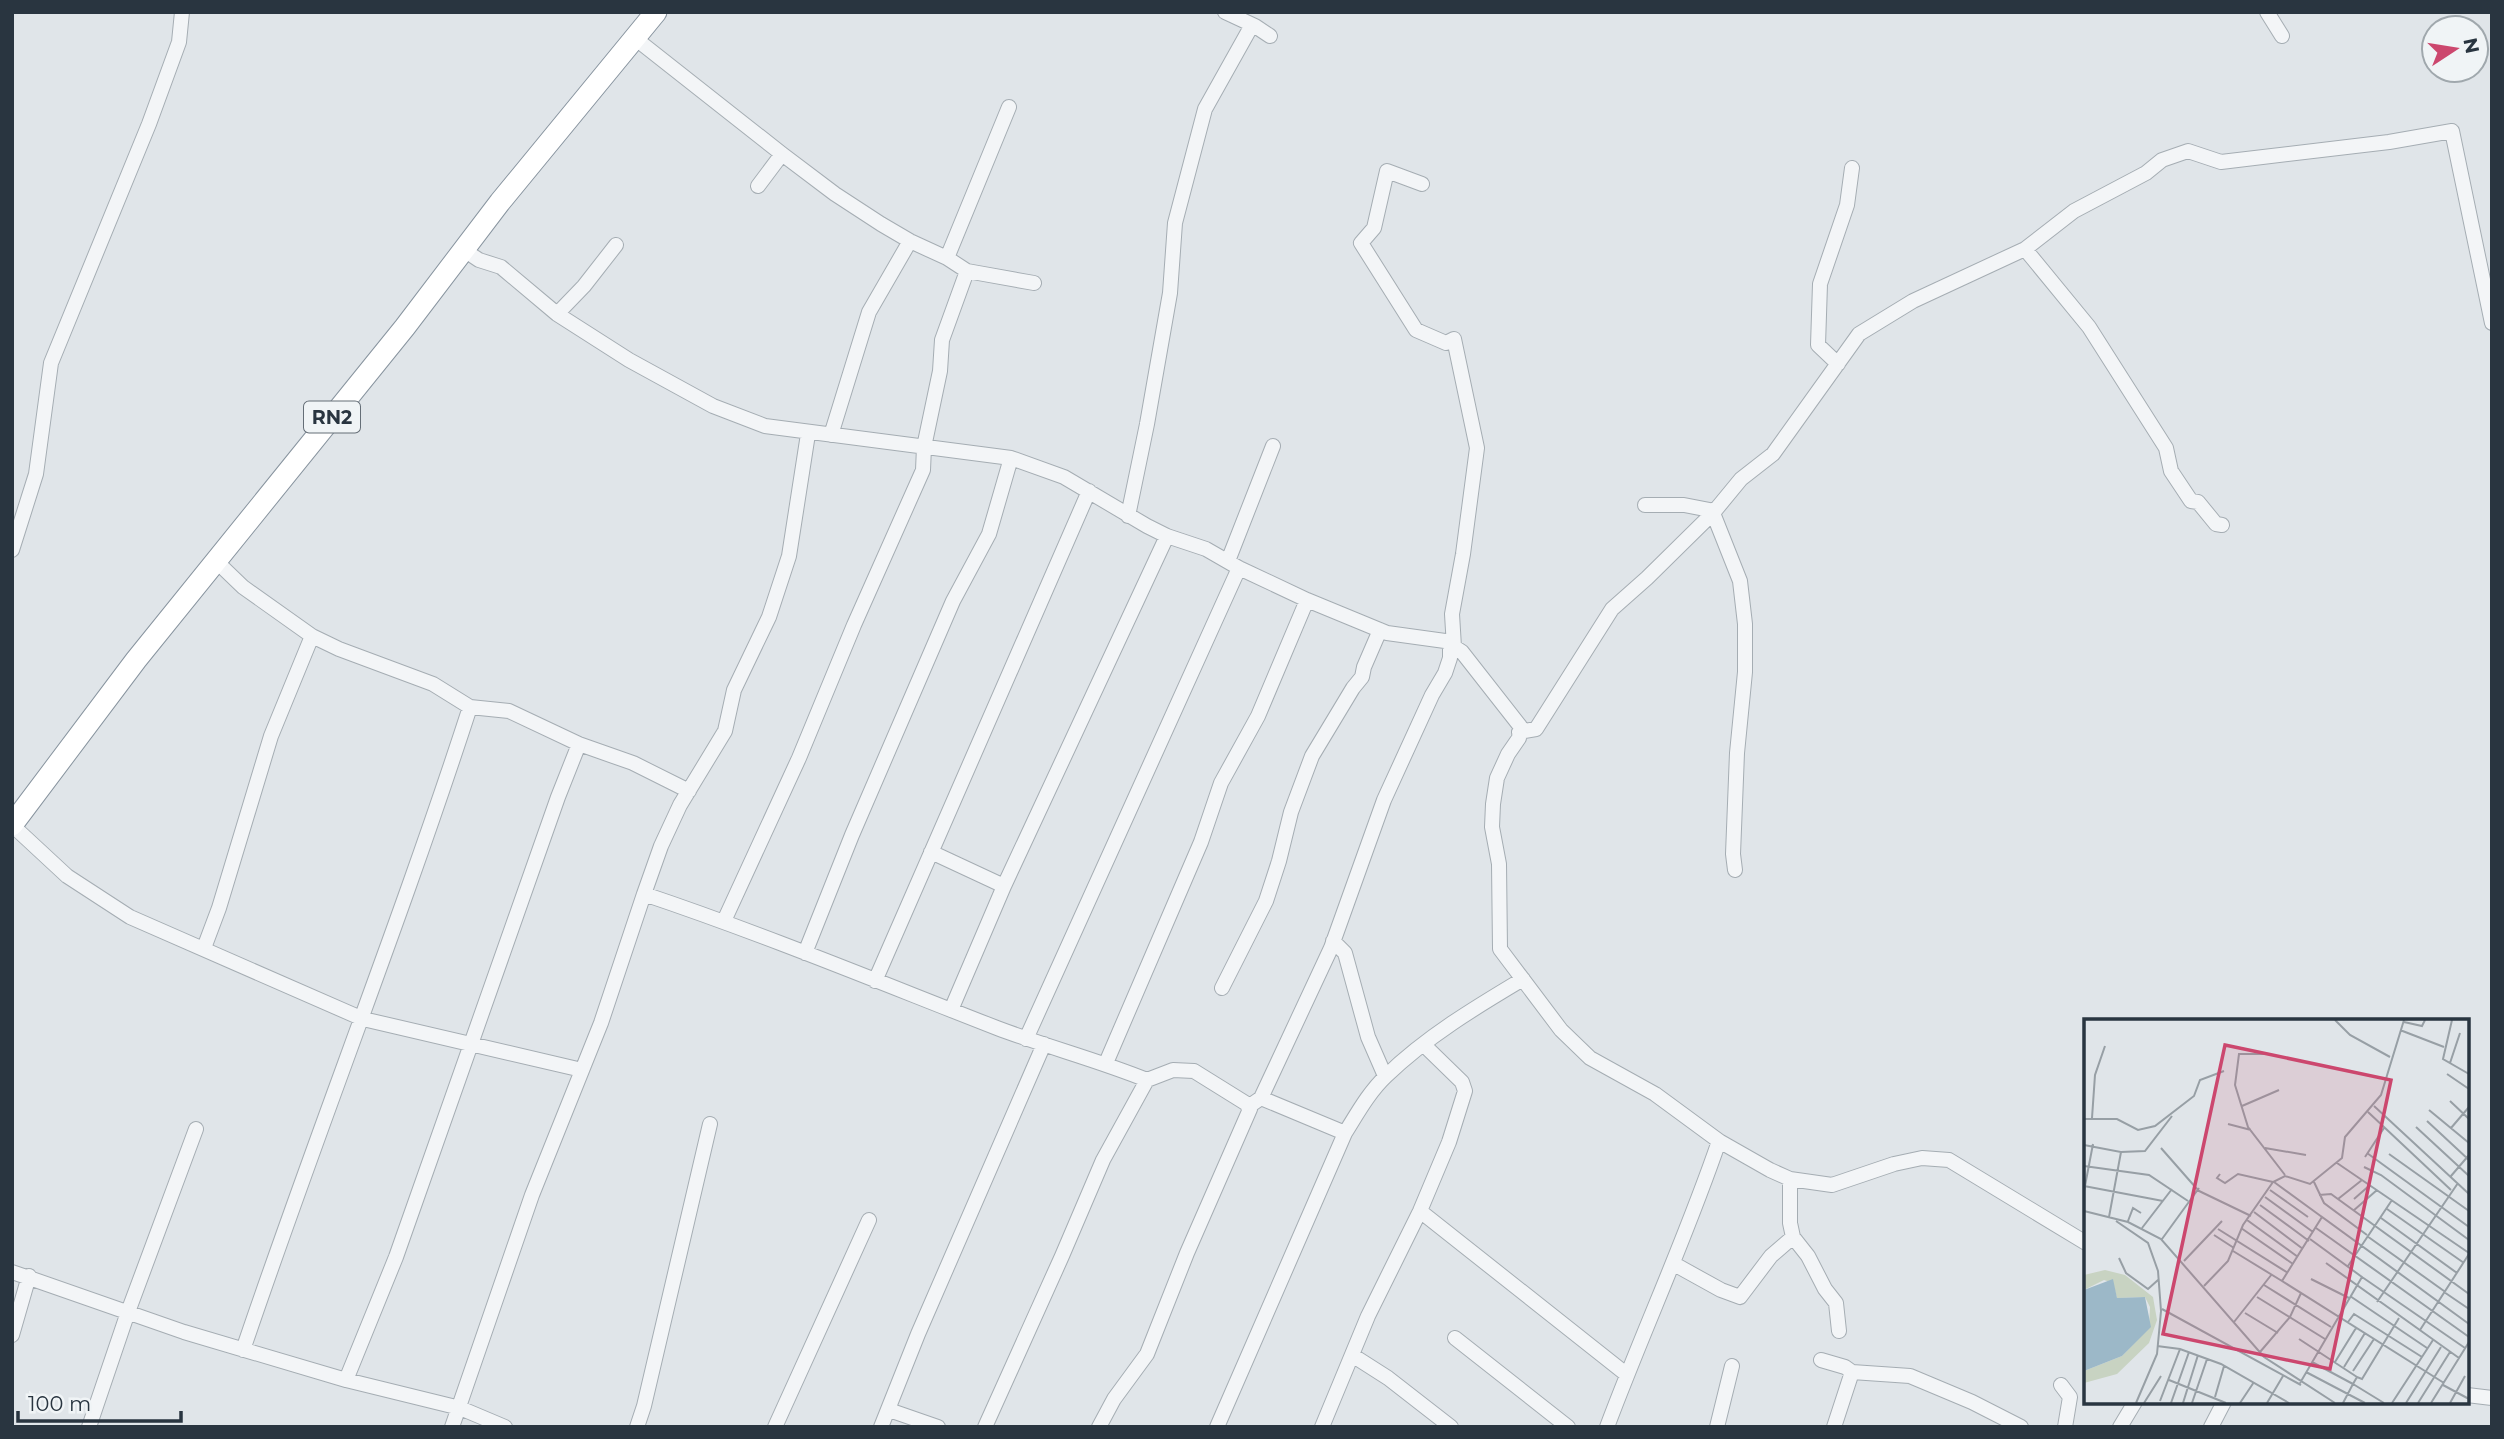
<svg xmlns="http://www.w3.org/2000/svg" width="2504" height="1439" font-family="Montserrat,sans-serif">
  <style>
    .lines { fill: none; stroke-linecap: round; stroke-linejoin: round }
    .minor-casing { stroke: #a5adb3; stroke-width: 16 }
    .highway-casing { stroke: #88949f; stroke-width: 23 }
    .minor { stroke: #f3f5f7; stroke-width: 14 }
    .highway { stroke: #fff; stroke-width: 21 }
    .labels { text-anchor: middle; stroke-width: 6; stroke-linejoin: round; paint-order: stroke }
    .shield { fill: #f0f4f6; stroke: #656e77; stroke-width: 2 }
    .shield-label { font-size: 19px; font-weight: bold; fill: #293540 }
    .inset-road { fill: none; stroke: #979fa5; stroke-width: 2 }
    .view { fill: #cc476e; fill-opacity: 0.15; stroke: #cc476e; stroke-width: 3.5 }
    .inset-edge { fill: none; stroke: #293540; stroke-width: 3.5 }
  </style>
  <rect width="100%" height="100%" fill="#e0e5e9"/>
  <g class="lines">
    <g class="minor-casing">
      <path id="minor" d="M 1225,12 L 1255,26 L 1270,36
        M 2267,12 L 2282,36
        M 636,39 L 782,154 L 835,194 L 881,224 L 910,241 L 947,258 L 967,271 L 1034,283
        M 1422,184 L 1387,171 L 1374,228 L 1361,243 L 1416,330 L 1446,343 L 1454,339 L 1477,448 L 1463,554 L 1452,614 L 1454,647
        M 758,186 L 782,154
        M 2025,249 L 2089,327 L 2166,448 L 2171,471 L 2191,501 L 2198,502 L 2216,524 L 2222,525
        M 464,250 L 479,260 L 501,267 L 557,314 L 629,360 L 713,406 L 765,426 L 1011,458 L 1064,477 L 1147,526 L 1167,536 L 1206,549 L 1239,568 L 1307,600 L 1387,633 L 1445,641 L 1462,652 L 1520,726 L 1519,738 L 1508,754 L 1497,778 L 1493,804 L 1492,827 L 1499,864 L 1500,949 L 1561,1030 L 1590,1058 L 1655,1094 L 1719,1141 L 1770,1170 L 1790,1179 L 1832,1185 L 1894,1164 L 1922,1158 L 1949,1160 L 2086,1243
        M 947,258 L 1009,107
        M 557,314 L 584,286 L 616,245
        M 1838,364 L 1818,345 L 1820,284 L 1847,205 L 1852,168
        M 831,435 L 869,312 L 910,241
        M 1645,505 L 1684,505 L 1715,511
        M 1713,513 L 1740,581 L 1745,624 L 1745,672 L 1737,753 L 1733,854 L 1735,870
        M 1128,516 L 1147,424 L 1170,293 L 1175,223 L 1205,109 L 1252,25
        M 12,550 L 36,474 L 51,363 L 149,124 L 179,42 L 182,12
        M 216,561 L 243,587 L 312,636 L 339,649 L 433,684 L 470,707 L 509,711 L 579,744 L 633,763 L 689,791
        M 1228,561 L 1273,446
        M 1519,732 L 1536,729 L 1612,609 L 1647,578 L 1713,513 L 1741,479 L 1773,454 L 1859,334 L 1913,301 L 2025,249 L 2074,211 L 2146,173 L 2162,160 L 2188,151 L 2221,162 L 2389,142 L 2452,131 L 2492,323
        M 12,825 L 67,876 L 130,917 L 363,1019 L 582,1070
        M 931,852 L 1004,886
        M 644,894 L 661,846 L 680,805 L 725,731 L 734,690 L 769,617 L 789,556 L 808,434
        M 724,921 L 799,758 L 854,625 L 923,470 L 924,447 L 940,371 L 942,340 L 967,271
        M 1333,941 L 1345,953 L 1368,1037 L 1385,1076
        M 204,948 L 219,908 L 271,736 L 312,636
        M 805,953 L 852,835 L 953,601 L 989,534 L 1011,458
        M 875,981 L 1089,491
        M 1222,988 L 1266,901 L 1279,861 L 1291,812 L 1312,756 L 1353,688 L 1362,677 L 1364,667 L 1380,630
        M 951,1010 L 1004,886 L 1167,536
        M 1026,1039 L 1239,568
        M 1106,1063 L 1201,842 L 1221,783 L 1258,716 L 1307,600
        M 1261,1098 L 1345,1133
        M 1248,1107 L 1261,1098 L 1331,948 L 1384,800 L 1432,695 L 1445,673 L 1450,658 L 1450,644
        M 1790,1179 L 1790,1223 L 1793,1237 L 1808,1256 L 1825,1289 L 1836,1303 L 1839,1331
        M 1420,1211 L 1626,1374
        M 1674,1264 L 1721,1290 L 1740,1297 L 1771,1256 L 1793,1237
        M 12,1272 L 184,1332 L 346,1380 L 460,1408 L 505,1427
        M 12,1335 L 29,1276
        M 1455,1338 L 1568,1427
        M 243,1350 C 316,1134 400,923 470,707
        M 1352,1355 L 1388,1378 L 1451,1427
        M 1821,1360 L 1845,1367 L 1852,1372 L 1910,1376 L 1972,1402 L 2021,1427
        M 346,1380 L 396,1257 L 558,797 L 579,744
        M 2061,1385 L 2070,1397 L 2065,1427
        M 2467,1395 L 2492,1398
        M 889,1410 L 938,1427
        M 89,1427 L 128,1312 L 196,1129
        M 452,1427 L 532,1195 L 601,1023 L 644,894 C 763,934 879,982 997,1028 C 1047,1047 1098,1060 1147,1080 L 1173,1070 L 1194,1071 L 1247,1104 L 1250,1109 L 1187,1253 L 1147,1354 L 1114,1399 L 1099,1427
        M 637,1427 L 644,1406 L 710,1124
        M 775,1427 L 869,1220
        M 881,1427 L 918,1334 L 1044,1044
        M 985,1427 L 1062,1256 L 1103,1160 L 1147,1080
        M 1217,1427 L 1345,1133 C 1357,1114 1369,1092 1386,1076 C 1426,1037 1476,1007 1523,979
        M 1322,1427 L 1368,1316 L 1420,1211 L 1449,1142 L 1465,1091 L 1462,1082 L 1424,1045
        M 1607,1427 C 1643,1331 1686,1238 1719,1141
        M 1717,1427 L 1732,1366
        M 1834,1427 L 1852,1372
        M 2120,1427 L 2135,1402
        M 2211,1427 L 2224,1402"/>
    </g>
    <g class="highway-casing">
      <path id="highway" d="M 12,825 L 136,660 L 405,327 L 500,202 L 656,12"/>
    </g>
    <use href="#minor" class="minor"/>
    <use href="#highway" class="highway"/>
  </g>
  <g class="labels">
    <rect class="shield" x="304" y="401.5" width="56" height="31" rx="5"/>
    <g class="shield-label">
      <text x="332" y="424">RN2</text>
    </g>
  </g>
  <g transform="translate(2084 1019)">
    <rect width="385" height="385" fill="#e0e5e9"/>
    <path d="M 21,251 L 41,256 L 69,278 L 73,301 L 65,324 L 33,355 L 0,364 L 0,352 L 38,337 L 65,309 L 66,288 L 61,278 L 33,279 L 29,264 L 20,261 L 0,271 L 0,256 Z" fill="#c8d3c2"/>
    <path d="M 29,260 L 33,279 L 61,278 L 67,308 L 38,337 L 0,352 L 0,271 Z" fill="#9cb8c8"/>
    <path class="inset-road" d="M 251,1 L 266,16 L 306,38M 368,1 L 359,40 L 385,55M 320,3 L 338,7 L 341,1M 316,11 L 360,28M 185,35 L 155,35 L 151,66 L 164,108 L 201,156M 366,44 L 376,14M 363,55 L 385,70M 366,82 L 385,100M 158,87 L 195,71M 290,87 L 385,175M 345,91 L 385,124M 284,93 L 367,171M 8,99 L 11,56 L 21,27M 0,100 L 33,100 L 54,111 L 71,107 L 110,77 L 116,61 L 140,52M 343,102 L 385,141M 144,105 L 167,111M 332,108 L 385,157M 367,109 L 385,88M 0,126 L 37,133 L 25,198M 77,129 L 113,170M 181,129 L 222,136M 37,133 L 61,132 L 88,97M 283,134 L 385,208M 305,135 L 385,192M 281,138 L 300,109M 253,144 L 385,234M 0,147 L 65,156 L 104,182M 280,148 L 297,156 L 385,221M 136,155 L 133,159 L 141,164 L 154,155 L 189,163M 367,157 L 385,136M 190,163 L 238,198M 230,163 L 240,184 L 283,216M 0,167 L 79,182M 113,171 L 167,197M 186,171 L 224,198M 0,172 L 9,125M 235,176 L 247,175 L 385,275M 181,178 L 229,213M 254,180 L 278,161M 270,180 L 286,166M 176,186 L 225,222M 303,190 L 380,244M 0,192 L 44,203 L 77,220 L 180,338 L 251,384M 269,192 L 293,171M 170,193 L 219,230M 297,199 L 373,254M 163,201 L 214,238M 32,202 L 64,224 L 74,252 L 77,292 L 73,335 L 52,384M 44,202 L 49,189 L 57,194M 58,209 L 88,170M 157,209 L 209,245M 232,209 L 385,318M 134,210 L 204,254M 130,216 L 150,229M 283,217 L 360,272M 78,220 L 115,169M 149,232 L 198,262M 35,239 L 42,254 L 64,270 L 74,261M 100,242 L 138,202M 242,244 L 375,339M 264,247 L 308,181M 278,258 L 381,329M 227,260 L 265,279M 180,266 L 247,308M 120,267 L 144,242 L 159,206 L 189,163 L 201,157 L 226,165 L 258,139 L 261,118 L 297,76 L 320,1M 360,273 L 385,290M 266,277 L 343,329M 173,278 L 241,320M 293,283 L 374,164M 78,290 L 217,366M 161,294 L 194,314M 150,303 L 188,255M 264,303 L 270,295 L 338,338M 336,311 L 385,235M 215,320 L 273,358M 73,327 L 96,330 L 137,345 L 205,384M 176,333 L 206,298 L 217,274M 228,343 L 269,365 L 259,384M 251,343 L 272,309M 260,348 L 281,314M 269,352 L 290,320M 222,353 L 281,384M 85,361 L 142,384M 216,364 L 278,258 L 226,220M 360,364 L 198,262 L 238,198 L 385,305M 359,366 L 385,380M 131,378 L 140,347M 76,382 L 96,330M 60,384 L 77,357M 87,384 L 105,333M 99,384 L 114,336M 108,384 L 123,340M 156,384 L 170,363M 183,384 L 199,357M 300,384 L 269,365 L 273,358 L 278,360 L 315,299M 308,384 L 349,321M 322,384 L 357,328M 334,384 L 366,333M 347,384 L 385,323M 366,384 L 381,357"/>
    <path class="view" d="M 141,26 L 307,61 L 246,350 L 79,315 Z"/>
    <rect width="385" height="385" class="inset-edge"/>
  </g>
  <rect width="2504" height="1439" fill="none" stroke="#293540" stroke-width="28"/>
  <g transform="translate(2455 49) rotate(78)"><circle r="33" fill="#f0f4f6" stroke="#a0a8ad" stroke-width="2"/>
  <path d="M0-5L12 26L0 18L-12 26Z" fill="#cc476e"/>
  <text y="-10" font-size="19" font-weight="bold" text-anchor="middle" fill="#293540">N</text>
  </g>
  <path d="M18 1411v10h163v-10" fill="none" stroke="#293540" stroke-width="3.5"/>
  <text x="28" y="1411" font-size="21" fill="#293540" stroke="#f0f4f6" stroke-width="5" paint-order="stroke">100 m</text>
</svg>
